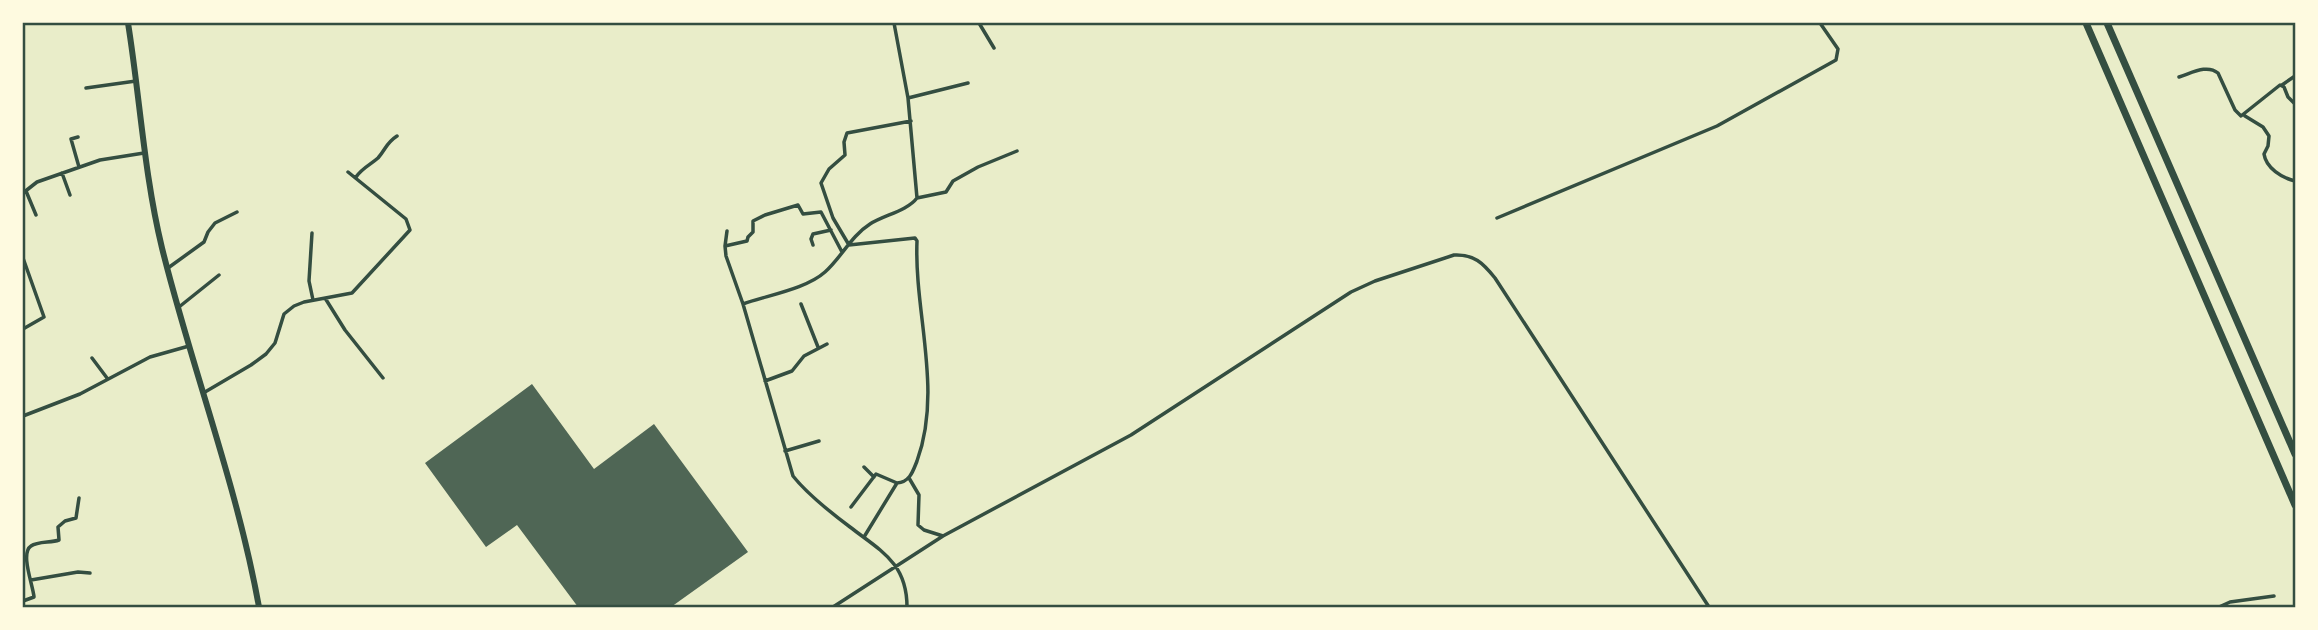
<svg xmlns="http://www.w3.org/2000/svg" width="2318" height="630" font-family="Roboto,sans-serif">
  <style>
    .building { fill: #4f6655 }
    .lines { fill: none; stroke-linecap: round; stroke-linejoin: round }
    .minor { stroke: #344e41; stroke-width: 3.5 }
    .trunk { stroke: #344e41; stroke-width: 6 }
    .motorway { stroke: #344e41; stroke-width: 7 }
    .neatline { fill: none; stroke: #344e41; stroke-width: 2.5 }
  </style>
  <rect width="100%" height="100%" fill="#e9edc9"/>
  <path class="building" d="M 532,384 L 594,469 L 654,424 L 748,552 L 671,607 L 578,607 L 517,525 L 486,547 L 425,463 Z"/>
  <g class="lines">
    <path class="minor" d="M 894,23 L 908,98 L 917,198 C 907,211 884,215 870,224 C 851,236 841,258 825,272 C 806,289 768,295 743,304 L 793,476 C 808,495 830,512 850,527 C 881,551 907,563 907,607
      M 979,23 L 994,48
      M 2179,77 C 2192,73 2207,64 2218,73 L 2235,110 L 2241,116 L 2280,85 L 2284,87 L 2288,97 L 2295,104
      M 2282,85 L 2295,76
      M 86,88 L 136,81
      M 908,98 L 968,83
      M 2245,116 L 2263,127 L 2269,136 L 2268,146 L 2264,154 C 2266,168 2282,178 2295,181
      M 78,137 L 71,139 L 79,167
      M 62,173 L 70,195
      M 356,177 C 362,168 370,165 378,158 C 386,149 386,143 397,136
      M 26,191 L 36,215
      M 23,193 L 37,182 L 100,160 L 144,153
      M 917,198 L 946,192 L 953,181 L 978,167 L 1017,151
      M 1497,218 L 1717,126 L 1836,60 L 1838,49 L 1820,23
      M 727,231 L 725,246 L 726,256 L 743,304
      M 312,233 L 309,281 L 313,300
      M 813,245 L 811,239 L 813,234 L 831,230
      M 725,246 L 747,241 L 748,237 L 753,232 L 753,221 L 765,215 L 798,205 L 803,214 L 821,212 L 842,252
      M 23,258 L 44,317 L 23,329
      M 168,268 L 204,242 L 208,232 L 215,223 L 237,212
      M 325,298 L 345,330 L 383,378
      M 801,304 L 818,347
      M 179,307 L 219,275
      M 92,358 L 107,378
      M 765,381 L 792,371 L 804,356 L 827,344
      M 205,392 L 251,365 L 266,354 L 275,343 L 284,314 L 294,306 L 304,302 L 352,293 L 410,230 L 406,219 L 348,172
      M 23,416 L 80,394 L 150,357 L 189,346
      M 785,451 L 819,441
      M 864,467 L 874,477
      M 909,478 L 919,495 L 918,525 L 924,530 L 943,536
      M 851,507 L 876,474 L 897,483
      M 864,537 L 897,483 C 910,482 913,471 917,461 C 943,390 914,313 917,241 L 915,238 L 849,245 L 833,218 L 821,183 L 829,169 L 845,155 L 844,142 L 847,133 L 911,121
      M 31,580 L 78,572 L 90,573
      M 23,601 L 34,597 C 33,585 20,553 31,546 C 38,541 51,543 59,540 L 58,527 L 65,521 L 76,518 L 79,498
      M 833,607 L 943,536 L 1131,435 L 1351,292 L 1375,281 L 1454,255 C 1474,254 1483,263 1495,278 L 1709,607
      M 2219,607 L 2230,602 L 2274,596"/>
    <path class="trunk" d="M 128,23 C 140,98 144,174 162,248 C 192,369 237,485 259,607"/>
    <path class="motorway" d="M 2086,23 L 2295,505
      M 2107,23 L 2295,454"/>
  </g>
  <rect width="2318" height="630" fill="none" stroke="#fefae0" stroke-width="49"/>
  <rect x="24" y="24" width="2270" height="582" class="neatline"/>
</svg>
